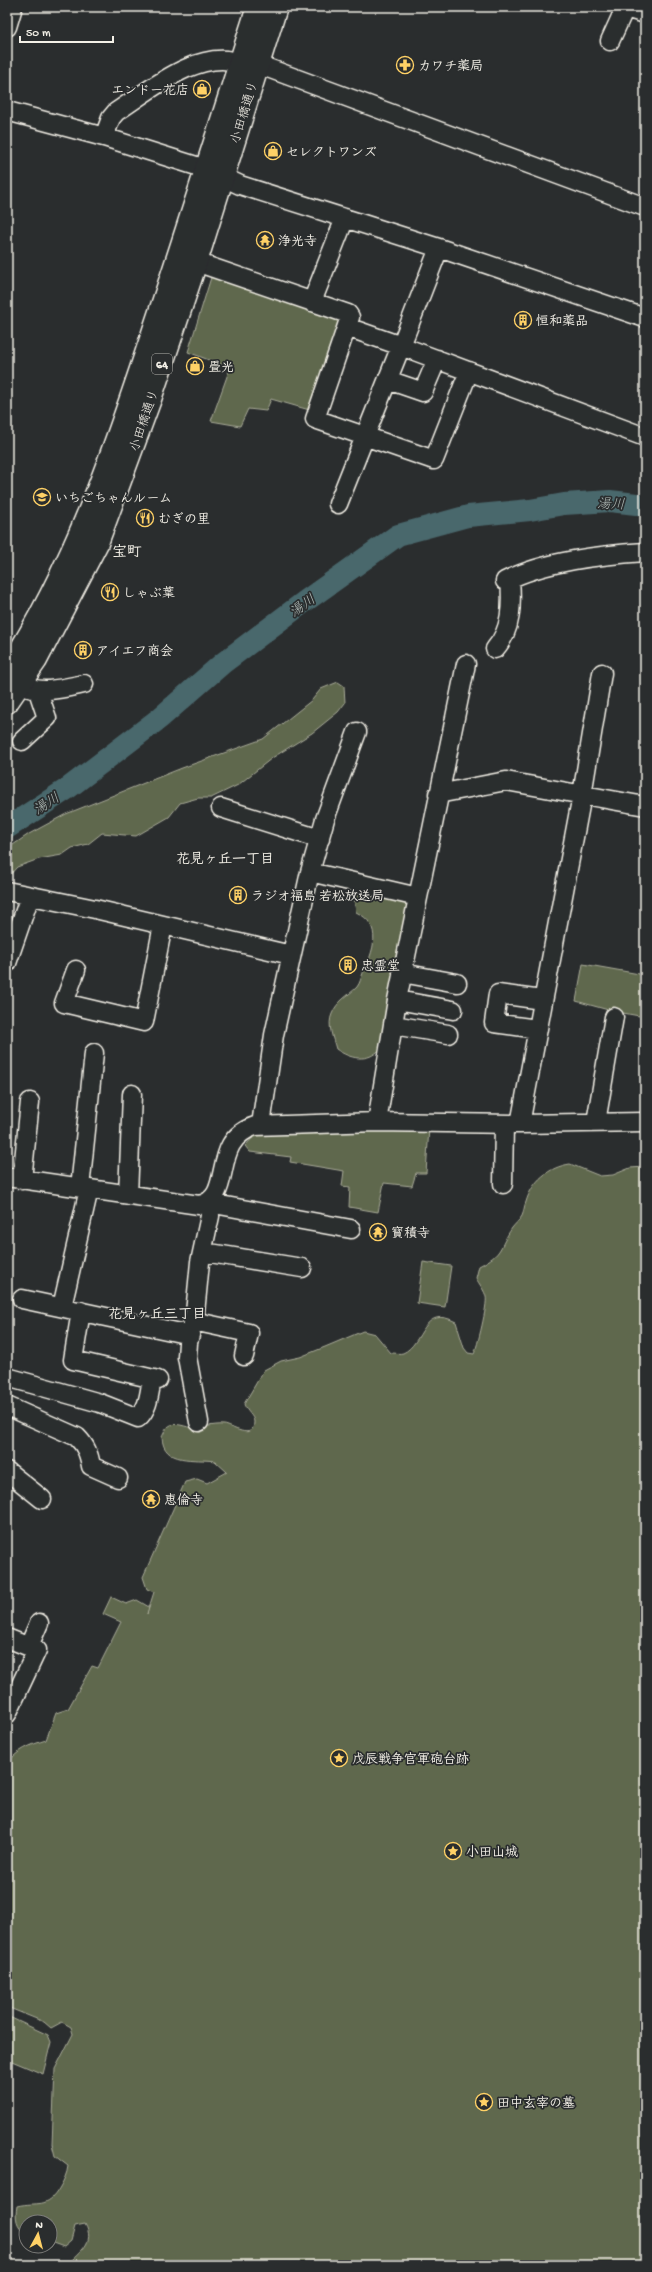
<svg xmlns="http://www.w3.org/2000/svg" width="652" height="2272" font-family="'Gochi Hand','Klee One',sans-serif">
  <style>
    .green { fill: #5f674d; stroke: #aaac9a }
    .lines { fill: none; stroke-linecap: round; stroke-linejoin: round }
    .river { stroke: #49676c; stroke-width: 22 }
    .minor-casing { stroke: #f4f1e8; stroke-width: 21 }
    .major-casing { stroke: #f4f1e8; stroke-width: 25 }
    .minor { stroke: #2a2d2e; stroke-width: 18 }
    .major { stroke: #2a2d2e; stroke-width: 22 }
    .labels { text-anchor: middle; stroke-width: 3.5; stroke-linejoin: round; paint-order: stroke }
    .shield { fill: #2a2d2e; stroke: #b7b6b0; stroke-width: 1 }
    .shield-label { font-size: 12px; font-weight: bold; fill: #f4f1e8 }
    .poi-label { font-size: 13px; font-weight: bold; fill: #f4f1e8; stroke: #2a2d2e; text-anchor: start }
    .street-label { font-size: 13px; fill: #f4f1e8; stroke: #2a2d2e }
    .water-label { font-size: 14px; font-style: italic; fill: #b0bab6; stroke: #2a2d2e }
    .neighbourhood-label { font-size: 14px; font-weight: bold; fill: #f4f1e8; stroke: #2a2d2e }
    .quarter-label { font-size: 15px; font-weight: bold; fill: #f4f1e8; stroke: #2a2d2e }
  </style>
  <rect width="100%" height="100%" fill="#2a2d2e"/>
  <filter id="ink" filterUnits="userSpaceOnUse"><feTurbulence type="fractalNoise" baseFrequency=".025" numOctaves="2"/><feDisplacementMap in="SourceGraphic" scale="8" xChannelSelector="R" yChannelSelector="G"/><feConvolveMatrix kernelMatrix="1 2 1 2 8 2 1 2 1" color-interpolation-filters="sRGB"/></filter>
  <g filter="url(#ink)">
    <path class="green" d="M 213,271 L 346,319 L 313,411 L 271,399 L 266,411 L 248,409 L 240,426 L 211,421 L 230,368 L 188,352 Z
      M 338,682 L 344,686 L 345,703 L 338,712 L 312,733 L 272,758 L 238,785 L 211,798 L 198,798 L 180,803 L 169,817 L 136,836 L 102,833 L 88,844 L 72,848 L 62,855 L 39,859 L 17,867 L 7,878 L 7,849 L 29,834 L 66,814 L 182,768 L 263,739 L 312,700 L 321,689 Z
      M 360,892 L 407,903 L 408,910 L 380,1049 C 368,1063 350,1059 336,1049 C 333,1038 327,1025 332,1014 C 337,1001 348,996 357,987 C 360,983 361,978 363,973 C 373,952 384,925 356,912 L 354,898 L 356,895 Z
      M 583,964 L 645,975 L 645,1017 L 612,1011 L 576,1001 Z
      M 429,1128 L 426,1173 L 416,1173 L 412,1186 L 384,1183 L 378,1212 L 349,1207 L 350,1187 L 342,1186 L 344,1171 L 290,1162 L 291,1157 L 250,1152 L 245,1146 L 255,1135 L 274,1132 Z
      M 570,1164 L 600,1176 L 613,1175 L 630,1168 L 645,1167 L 645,2265 L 67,2265 C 80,2251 96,2243 85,2224 L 75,2226 L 71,2241 L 64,2247 L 50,2242 L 50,2222 L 26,2222 L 26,2233 C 16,2226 15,2218 17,2206 C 38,2201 47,2210 60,2187 C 64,2180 67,2174 68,2166 L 55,2156 L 52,2144 L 55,2069 L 73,2034 L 71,2027 L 62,2022 L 51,2028 L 44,2022 L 7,2007 L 7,1764 C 17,1750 30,1745 46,1740 L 56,1713 L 68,1709 L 92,1666 L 98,1668 L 121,1622 L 103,1614 L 111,1597 L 126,1604 L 137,1600 L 149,1607 L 147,1614 L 154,1592 L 147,1589 L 143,1577 L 185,1482 L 197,1479 L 207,1483 L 227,1472 L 215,1461 C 195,1458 163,1465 162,1437 C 164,1433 166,1427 171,1425 C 178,1423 186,1427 193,1428 C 203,1428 213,1424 224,1425 C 230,1425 254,1442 254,1422 C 254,1416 246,1411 244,1404 L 264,1370 L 281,1361 L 300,1357 L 325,1347 L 363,1331 L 375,1334 L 391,1353 C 395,1353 400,1354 403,1353 C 424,1344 422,1304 456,1322 L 464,1348 L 468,1353 L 474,1354 C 477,1348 488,1304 486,1297 C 485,1291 479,1284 476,1278 L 479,1266 C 504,1253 498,1249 512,1228 C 515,1224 519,1221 522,1216 C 524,1212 524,1206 526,1202 C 532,1181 549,1167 570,1164 Z
      M 423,1262 L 451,1266 L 445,1307 L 417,1303 Z
      M 7,2016 L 48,2035 L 51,2042 L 43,2074 L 7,2059 Z"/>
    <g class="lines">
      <path class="river" d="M 7,828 L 67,789 L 160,718 L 223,663 L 304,602 L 398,535 L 468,516 L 530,510 L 564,504 L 610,501 L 645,505"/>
      <g class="minor-casing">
        <path id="minor" d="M 7,27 L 13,7
          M 610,41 L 625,8 L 645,14
          M 257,64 L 645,207
          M 7,111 L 104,137 L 206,169 L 240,185 L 439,248 L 645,318
          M 104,137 L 111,118 L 116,112 C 150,90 199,48 240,63
          M 196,262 L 348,314 L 350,317 L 315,419 L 434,460 L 469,371
          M 312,302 L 345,218
          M 347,327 L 401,346 L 439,248
          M 388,380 L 423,392 L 437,359
          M 338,504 L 401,346 L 645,437
          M 505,581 C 545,561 601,555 645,552
          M 495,649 C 512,630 512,604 510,579
          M 19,685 C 42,694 60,689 84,684
          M 22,741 L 47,718 L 38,691
          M 438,794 L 506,781 L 645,806
          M 221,808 L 320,839
          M 310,872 L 418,897
          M 7,891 L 95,909 L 291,955
          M 7,963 L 30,896
          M 76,970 L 64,1003 L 144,1022 L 163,925
          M 402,973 L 457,983
          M 397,1000 L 453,1010
          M 393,1025 L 448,1034
          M 537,1029 L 494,1023 L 498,994 L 542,1000
          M 377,1122 L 397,1000 L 466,664
          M 596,1122 L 614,1017
          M 520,1124 L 582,795 L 602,673
          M 261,1125 L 274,1035 L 310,872 L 325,819 L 357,732
          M 7,1177 L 199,1205 C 236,1198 208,1141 255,1126 L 377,1122 L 520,1124 L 645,1122
          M 22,1180 L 30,1102
          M 503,1184 L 504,1124
          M 80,1188 L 94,1053
          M 128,1195 L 132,1094
          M 204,1252 L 302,1268
          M 22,1299 L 190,1335
          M 62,1307 L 89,1189
          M 81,1311 L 73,1360 L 158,1380
          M 193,1321 L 249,1333 L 244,1356
          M 7,1377 L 100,1403 L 138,1418 C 149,1408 149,1393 152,1379
          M 7,1406 L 77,1437 C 86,1446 89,1454 91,1466 L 118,1478
          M 199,1422 L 187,1357 L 188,1343 L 195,1313 L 200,1262 L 210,1216 L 209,1203 L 351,1229
          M 7,1471 L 42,1499
          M 7,1638 L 37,1650 L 7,1714
          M 29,1646 L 39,1623"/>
      </g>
      <g class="major-casing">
        <path id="major" d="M 7,672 C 77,563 116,446 156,324 C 191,219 224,113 258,7
          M 7,702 L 36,660 L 97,543 L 150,399 L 196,262 L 276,7"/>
      </g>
      <use href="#minor" class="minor"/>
      <use href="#major" class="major"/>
    </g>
  </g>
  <defs>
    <g id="pharmacy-ring" transform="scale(0.9)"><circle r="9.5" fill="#2a2d2e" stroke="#ffd166" stroke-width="1.5"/><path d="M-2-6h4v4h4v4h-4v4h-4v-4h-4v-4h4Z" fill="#ffd166"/></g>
    <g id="shop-ring" transform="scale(0.9)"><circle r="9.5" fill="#2a2d2e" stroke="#ffd166" stroke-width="1.5"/><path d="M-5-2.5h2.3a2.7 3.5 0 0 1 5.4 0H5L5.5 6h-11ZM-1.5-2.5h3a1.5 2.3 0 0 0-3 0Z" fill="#ffd166"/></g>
    <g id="temple-ring" transform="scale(0.9)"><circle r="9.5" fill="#2a2d2e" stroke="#ffd166" stroke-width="1.5"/><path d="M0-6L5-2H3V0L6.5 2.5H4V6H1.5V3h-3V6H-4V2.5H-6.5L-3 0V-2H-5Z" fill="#ffd166"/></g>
    <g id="building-ring" transform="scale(0.9)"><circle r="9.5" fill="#2a2d2e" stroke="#ffd166" stroke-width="1.5"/><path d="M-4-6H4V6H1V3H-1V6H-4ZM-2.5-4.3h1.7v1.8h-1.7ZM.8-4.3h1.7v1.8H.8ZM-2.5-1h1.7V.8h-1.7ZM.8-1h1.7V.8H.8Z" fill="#ffd166"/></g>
    <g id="school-ring" transform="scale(0.9)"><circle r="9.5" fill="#2a2d2e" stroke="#ffd166" stroke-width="1.5"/><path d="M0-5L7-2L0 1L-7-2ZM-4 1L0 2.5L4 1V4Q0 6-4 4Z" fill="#ffd166"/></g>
    <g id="restaurant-ring" transform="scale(0.9)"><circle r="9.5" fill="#2a2d2e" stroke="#ffd166" stroke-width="1.5"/><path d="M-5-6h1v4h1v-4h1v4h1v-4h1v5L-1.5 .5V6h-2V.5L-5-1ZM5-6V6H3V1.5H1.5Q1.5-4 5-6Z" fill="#ffd166"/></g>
    <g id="sight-ring" transform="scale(0.9)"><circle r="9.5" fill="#2a2d2e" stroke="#ffd166" stroke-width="1.5"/><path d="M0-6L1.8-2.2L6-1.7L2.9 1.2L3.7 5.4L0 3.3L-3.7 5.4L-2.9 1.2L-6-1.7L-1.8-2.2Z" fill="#ffd166"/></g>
  </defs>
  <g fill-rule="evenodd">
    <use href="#pharmacy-ring" x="405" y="65"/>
    <use href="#shop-ring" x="202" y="89"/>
    <use href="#shop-ring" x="273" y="151"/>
    <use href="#temple-ring" x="265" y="240"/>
    <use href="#building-ring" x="523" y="320"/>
    <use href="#shop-ring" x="195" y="366"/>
    <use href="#school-ring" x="42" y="497"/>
    <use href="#restaurant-ring" x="145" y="518"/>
    <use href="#restaurant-ring" x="110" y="592"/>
    <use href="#building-ring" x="83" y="650"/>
    <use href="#building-ring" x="238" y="895"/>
    <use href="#building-ring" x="348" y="965"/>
    <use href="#temple-ring" x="378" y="1232"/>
    <use href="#temple-ring" x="151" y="1499"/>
    <use href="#sight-ring" x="339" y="1758"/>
    <use href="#sight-ring" x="453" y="1851"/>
    <use href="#sight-ring" x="484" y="2102"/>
  </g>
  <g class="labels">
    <rect class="shield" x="152" y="354" width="20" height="20" rx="3"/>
    <g class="shield-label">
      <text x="162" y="368">64</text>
    </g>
    <g class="poi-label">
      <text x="418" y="70">カワチ薬局</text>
      <text x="189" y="94" text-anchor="end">エンドー花店</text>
      <text x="286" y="156">セレクトワンズ</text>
      <text x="278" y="245">浄光寺</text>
      <text x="536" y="325">恒和薬品</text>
      <text x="208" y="371">畳光</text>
      <text x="55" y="502">いちごちゃんルーム</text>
      <text x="158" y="523">むぎの里</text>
      <text x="123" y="597">しゃぶ葉</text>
      <text x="96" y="655">アイエフ商会</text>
      <text x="251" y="900">ラジオ福島 若松放送局</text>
      <text x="361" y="970">忠霊堂</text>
      <text x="391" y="1237">寳積寺</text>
      <text x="164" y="1504">恵倫寺</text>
      <text x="352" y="1763">戊辰戦争官軍砲台跡</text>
      <text x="466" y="1856">小田山城</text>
      <text x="497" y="2107">田中玄宰の墓</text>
    </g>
    <g class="street-label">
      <text transform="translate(243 112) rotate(-73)" y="5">小田橋通り</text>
      <text transform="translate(143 420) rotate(-71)" y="5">小田橋通り</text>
    </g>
    <g class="water-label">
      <text transform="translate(611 503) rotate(2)" y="5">湯川</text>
      <text transform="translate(302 605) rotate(-36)" y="5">湯川</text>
      <text transform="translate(46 803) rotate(-33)" y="5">湯川</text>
    </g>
    <g class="neighbourhood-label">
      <text x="225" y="863">花見ヶ丘一丁目</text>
      <text x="157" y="1318">花見ヶ丘三丁目</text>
    </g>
    <g class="quarter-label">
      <text x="127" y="556">宝町</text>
    </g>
  </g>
  <rect width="652" height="2272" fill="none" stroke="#2a2d2e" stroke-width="24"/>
  <rect x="12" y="12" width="628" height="2248" fill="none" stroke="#f4f1e8" stroke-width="1.5" filter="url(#ink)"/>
  <g transform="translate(38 2234) rotate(7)"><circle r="19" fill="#2a2d2e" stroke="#7b7b78"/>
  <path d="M0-3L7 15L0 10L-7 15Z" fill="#ffd166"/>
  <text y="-6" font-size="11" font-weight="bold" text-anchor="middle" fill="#f4f1e8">N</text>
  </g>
  <path d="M20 36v6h93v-6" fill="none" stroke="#f4f1e8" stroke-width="2"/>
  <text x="26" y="36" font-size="12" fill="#f4f1e8" stroke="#2a2d2e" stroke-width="3" paint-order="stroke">50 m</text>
</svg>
